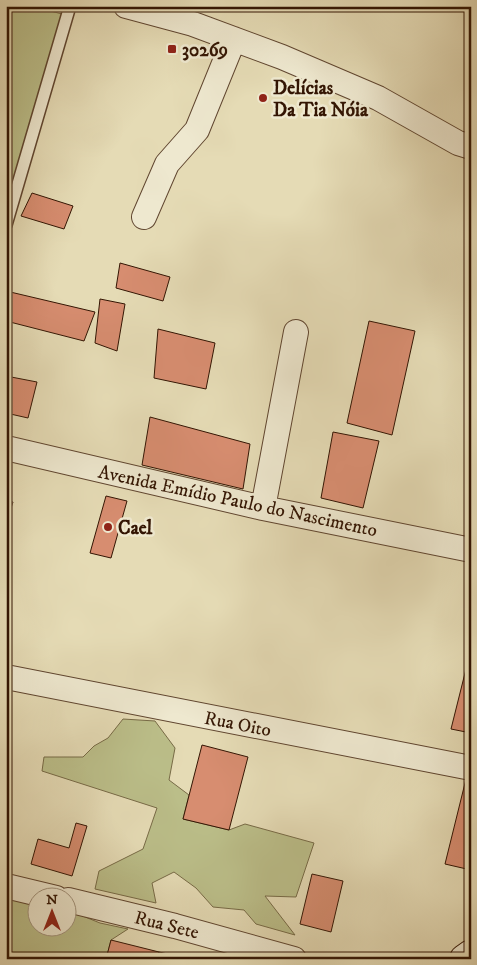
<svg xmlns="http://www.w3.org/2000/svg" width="477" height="965" font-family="'IM FELL DW Pica',serif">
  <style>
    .green { fill: #bbbe89; stroke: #776a46 }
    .building { fill: #d78d70; stroke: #331503 }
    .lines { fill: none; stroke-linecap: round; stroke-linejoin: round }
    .lane-casing { stroke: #604630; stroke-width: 14 }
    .street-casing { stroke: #604630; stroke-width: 26 }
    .secondary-casing { stroke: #331503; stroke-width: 30 }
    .lane { stroke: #eee8cf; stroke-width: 11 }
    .street { stroke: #eee8cf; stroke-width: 24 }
    .secondary { stroke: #eee8cf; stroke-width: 28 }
    .poi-dot { fill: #8f2418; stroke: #eee8cf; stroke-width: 2 }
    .labels { text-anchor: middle; stroke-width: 5; stroke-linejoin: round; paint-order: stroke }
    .poi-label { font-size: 19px; font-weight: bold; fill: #331503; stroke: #eee8cf; text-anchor: start }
    .street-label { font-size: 19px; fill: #331503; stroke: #eee8cf }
  </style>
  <rect width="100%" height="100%" fill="#e5dbb5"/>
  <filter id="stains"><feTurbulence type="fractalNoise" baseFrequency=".004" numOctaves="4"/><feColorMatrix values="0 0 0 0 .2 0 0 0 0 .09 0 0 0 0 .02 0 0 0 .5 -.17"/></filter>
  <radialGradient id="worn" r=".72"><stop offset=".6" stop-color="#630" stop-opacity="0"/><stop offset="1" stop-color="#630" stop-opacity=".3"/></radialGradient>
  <path class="green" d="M 6,6 L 31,6 L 66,15 L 6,217 Z
    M 123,719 L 155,721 L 175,748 L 169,780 L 189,795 L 183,819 L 229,830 L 245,824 L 314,843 L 296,897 L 265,896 L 295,935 L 256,924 L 244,910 L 213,907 L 196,888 L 174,872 L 152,883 L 156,903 L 95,889 L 99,871 L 143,849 L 157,808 L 42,771 L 44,757 L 83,757 L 94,746 L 108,738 Z
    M 6,898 L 37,903 L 38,928 L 68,928 L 68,910 L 100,923 L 128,929 L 111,940 L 106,959 L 6,959 Z"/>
  <path class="building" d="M 32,193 L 73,206 L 64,229 L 21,216 Z
    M 120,263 L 170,277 L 163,301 L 116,288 Z
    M 6,291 L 95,312 L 84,341 L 6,321 Z
    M 100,299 L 125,304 L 117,351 L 95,343 Z
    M 369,321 L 415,331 L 392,435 L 347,423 Z
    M 158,329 L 215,343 L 206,389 L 154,378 Z
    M 6,376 L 37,382 L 28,418 L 6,413 Z
    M 150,417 L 250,444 L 243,489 L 142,465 Z
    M 333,432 L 379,441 L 363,508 L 321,498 Z
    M 106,496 L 127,501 L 111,558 L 90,553 Z
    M 6,500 L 13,502 L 6,524 Z
    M 471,649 L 471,733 L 451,729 Z
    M 202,745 L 248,757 L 229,830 L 183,819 Z
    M 466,779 L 471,780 L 471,870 L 445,864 Z
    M 76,823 L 87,826 L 72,876 L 31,864 L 38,839 L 69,848 Z
    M 312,874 L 343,881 L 331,932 L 300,924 Z
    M 111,940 L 159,952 L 157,959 L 106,959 Z
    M 159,952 L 189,959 L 157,959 Z"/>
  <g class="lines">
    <g class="lane-casing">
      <path id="lane" d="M 6,225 L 70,6"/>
    </g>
    <g class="street-casing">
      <path id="street" d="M 126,6 L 193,24 L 282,57 L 378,98 L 458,143 L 471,147
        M 144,217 L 167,164 L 197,130 L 234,39
        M 6,448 L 263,508 L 471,550
        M 263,508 L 296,332
        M 6,677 L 471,768
        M 6,886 L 56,898
        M 68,900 L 175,926 L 294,959"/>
    </g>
    <g class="secondary-casing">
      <path id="secondary" d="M 464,959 L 471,954"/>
    </g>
    <use href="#lane" class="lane"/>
    <use href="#street" class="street"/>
    <use href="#secondary" class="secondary"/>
  </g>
  <g class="poi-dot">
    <rect x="167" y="44" width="10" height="10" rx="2.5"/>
    <circle cx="263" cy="98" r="5"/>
    <circle cx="108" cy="527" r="5"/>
  </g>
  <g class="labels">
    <g class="poi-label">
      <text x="182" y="56">30269</text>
      <text x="273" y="94">Delícias<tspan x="273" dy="22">Da Tia Nóia</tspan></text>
      <text x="118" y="534">Cael</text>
    </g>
    <g class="street-label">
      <text transform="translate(238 500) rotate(12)" y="7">Avenida Emídio Paulo do Nascimento</text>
      <text transform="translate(238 723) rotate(11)" y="7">Rua Oito</text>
      <text transform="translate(167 924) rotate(14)" y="7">Rua Sete</text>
    </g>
  </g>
  <rect width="477" height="965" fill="none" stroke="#e5dbb5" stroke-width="25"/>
  <rect x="8" y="8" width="462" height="950" fill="none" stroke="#331503" stroke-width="2.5"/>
  <rect x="12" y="12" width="452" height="940" fill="none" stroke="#331503"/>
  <g transform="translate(52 912)"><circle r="24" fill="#eee8cf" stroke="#a3947d"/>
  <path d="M0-4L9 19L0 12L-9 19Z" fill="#8f2418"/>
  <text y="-8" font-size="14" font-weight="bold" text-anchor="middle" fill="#331503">N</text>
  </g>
  <rect width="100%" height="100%" filter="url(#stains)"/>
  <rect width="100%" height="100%" fill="url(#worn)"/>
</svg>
